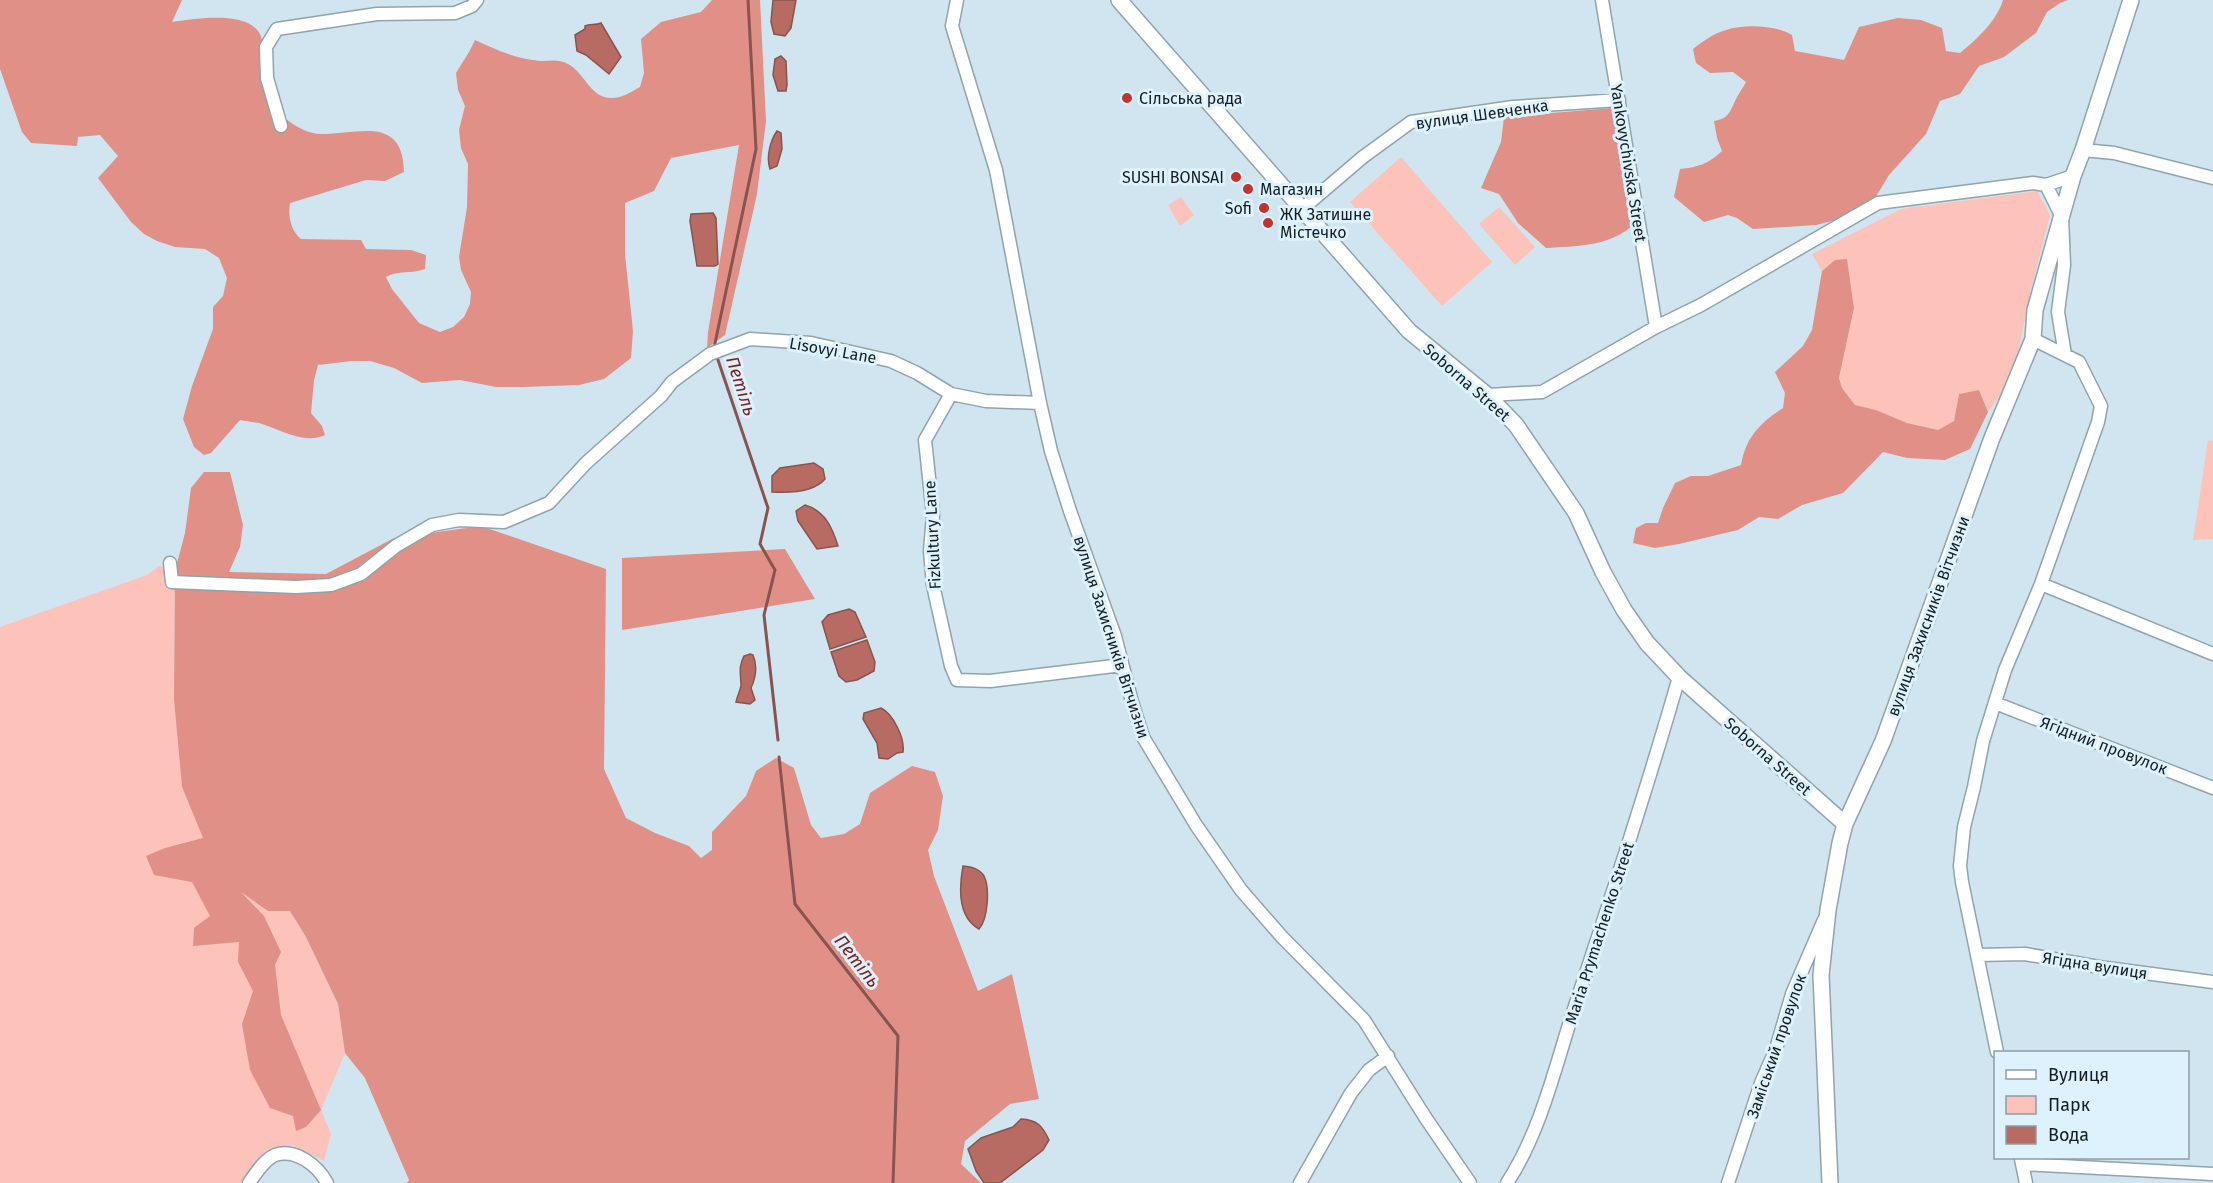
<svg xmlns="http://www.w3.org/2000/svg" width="2213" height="1183" font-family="'Fira Sans',sans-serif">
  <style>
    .green { fill: #fdc2ba }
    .forest { fill: #e19087 }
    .water { fill: #b86b63; stroke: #87544f; stroke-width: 1.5 }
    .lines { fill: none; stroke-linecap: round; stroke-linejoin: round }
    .stream { stroke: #87544f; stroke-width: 3 }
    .minor-casing { stroke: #8fa4ad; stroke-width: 15 }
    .tertiary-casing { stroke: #8fa4ad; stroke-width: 18 }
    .minor { stroke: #fff; stroke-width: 12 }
    .tertiary { stroke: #fff; stroke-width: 15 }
    .poi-dot { fill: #c1332f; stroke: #ddf2fc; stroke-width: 2 }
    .labels { text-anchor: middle; stroke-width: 6; stroke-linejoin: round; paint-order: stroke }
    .poi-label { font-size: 16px; fill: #161e21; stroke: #ddf2fc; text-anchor: start }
    .street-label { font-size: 16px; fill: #161e21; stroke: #ddf2fc }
    .water-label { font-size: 18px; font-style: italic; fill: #80211e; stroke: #ddf2fc }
  </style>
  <rect width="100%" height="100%" fill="#d0e5ef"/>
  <path class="green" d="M 1401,157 L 1492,262 L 1442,306 L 1350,202 Z
    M 2037,191 L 2050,215 L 2031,289 L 2013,377 L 1988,412 L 1979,390 L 1959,394 L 1954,421 L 1938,430 L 1907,423 L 1876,410 L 1855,405 L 1842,388 L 1839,378 L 1854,308 L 1847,260 L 1835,260 L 1822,271 L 1812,254 L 1901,209 Z
    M 1181,197 L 1194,215 L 1180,226 L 1168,205 Z
    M 1499,207 L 1535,247 L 1515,265 L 1479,224 Z
    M 2208,440 L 2213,441 L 2213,539 L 2193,540 Z
    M 159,566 L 175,571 L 174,700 L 182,787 L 203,838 L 267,911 L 290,911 L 306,937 L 338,1004 L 345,1053 L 321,1110 L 331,1134 L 324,1161 L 293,1145 L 271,1152 L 247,1183 L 0,1183 L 0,627 L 147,575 Z"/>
  <path class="forest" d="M 0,0 L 182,0 L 172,22 C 194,19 247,10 260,34 C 263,40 263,49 265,56 C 269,68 274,79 276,91 C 277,102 278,114 287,120 C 297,127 309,134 321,134 C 359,134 403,115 404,172 L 385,181 L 366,180 L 290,203 C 288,215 290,230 301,239 L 361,240 L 366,249 L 411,250 L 426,255 L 425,269 C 411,274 399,270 386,277 L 392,289 L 419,323 L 440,332 L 453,327 L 464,317 L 470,304 L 471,292 L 461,270 L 459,257 L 467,207 L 468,164 L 461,148 L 459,130 L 465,106 L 458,90 L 456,73 L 469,52 L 475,40 C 496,50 517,59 541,61 C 551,61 559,59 568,64 C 584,72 590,97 610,98 C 621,99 631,92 640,87 L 644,73 L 641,39 L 661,22 L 701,12 L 712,0 L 760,0 L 766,121 L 757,194 L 725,335 L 707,348 L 708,332 L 739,145 L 671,158 L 654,191 L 625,203 L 625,254 L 633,331 L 631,358 L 604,379 L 579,385 L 523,387 L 496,387 L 460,380 L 422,383 L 394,368 L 370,361 L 352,361 L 318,365 L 314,380 L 311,413 L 322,426 L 325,435 C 304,445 279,429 259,423 C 253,422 246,421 240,420 L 211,453 L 204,455 L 194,447 L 183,419 L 192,386 L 213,329 L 213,307 L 223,296 L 227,278 L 219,258 L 205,249 L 175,247 L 157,241 L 144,234 L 131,222 L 98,178 L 118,156 L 100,135 L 78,137 L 77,146 L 31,143 L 22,132 L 0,69 Z
    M 2003,0 L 2068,0 L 2060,3 L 2047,12 L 2036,33 L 2004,57 L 1979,66 L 1960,94 L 1940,101 L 1926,134 L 1889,175 L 1872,203 L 1836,220 L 1816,225 L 1753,229 L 1737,218 L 1728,215 L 1704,222 L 1674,197 L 1680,169 C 1699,167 1708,164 1722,151 L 1717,138 L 1714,121 C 1728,119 1730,112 1735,101 C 1738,94 1743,88 1746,82 L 1733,72 L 1710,73 L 1696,63 L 1693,49 C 1702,42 1714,33 1726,30 C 1744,24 1776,25 1792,35 L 1795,51 L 1844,60 L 1859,27 L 1898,18 L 1921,20 L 1942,28 L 1946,51 L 1960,53 C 1976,40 1997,21 2003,0 Z
    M 1612,108 L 1631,227 C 1606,247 1576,246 1546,248 L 1518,223 L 1499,194 L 1481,188 L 1501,142 L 1504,117 Z
    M 1847,259 L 1854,308 L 1839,378 L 1842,388 L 1855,405 L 1876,410 L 1907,423 L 1938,430 L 1954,421 L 1959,394 L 1979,390 L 1988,412 L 1970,449 L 1945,460 L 1907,458 L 1883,452 L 1843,493 L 1802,505 L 1778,519 L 1759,517 L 1738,530 L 1679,544 L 1655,548 L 1633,543 L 1636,528 L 1646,523 L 1658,523 L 1663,508 L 1675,483 L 1691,476 L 1708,476 L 1741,465 C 1746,437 1760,423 1783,408 L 1785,393 L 1775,372 L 1803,346 L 1812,330 L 1822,271 L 1835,260 Z
    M 204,472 L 230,472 L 243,525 L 240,547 L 229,572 L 326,574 L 394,538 L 481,526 L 606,569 L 604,769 L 626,818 L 655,833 L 689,846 L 701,858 L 712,850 L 712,832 L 746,796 L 756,771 L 776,758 L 794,768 L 811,825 L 821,838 L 844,834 L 860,824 L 870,793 L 912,766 L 935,772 L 943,796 L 938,830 L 928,850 L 934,876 L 978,991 L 1012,974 L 1039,1099 L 1010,1104 L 965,1141 L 961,1164 L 981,1183 L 407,1183 L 409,1180 L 365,1078 L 345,1053 L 338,1004 L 306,937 L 290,911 L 268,911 L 241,892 L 264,916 L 281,952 L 275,965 L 281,1015 L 321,1110 L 306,1127 L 296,1131 L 293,1116 L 270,1108 L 250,1070 L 242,1024 L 253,991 L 238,962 L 239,942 L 193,946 L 194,928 L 210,916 L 192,882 L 154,875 L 146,856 L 165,848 L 203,838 L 182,787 L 174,700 L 175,571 L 185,533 L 191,488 Z
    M 785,549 L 815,599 L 622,630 L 622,558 Z"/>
  <path class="water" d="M 773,0 L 796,0 L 791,28 L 785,36 L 774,34 L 771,22 Z
    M 601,23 L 621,57 L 609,74 L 586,55 L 577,51 L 575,35 L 585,29 L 585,26 C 590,23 595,26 601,23 Z
    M 781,56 L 786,61 L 787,85 L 786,91 L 778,91 L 773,75 L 775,59 Z
    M 777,131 L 781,133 L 782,149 L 777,166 L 770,169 C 766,158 770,141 777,131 Z
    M 713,213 L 716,218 L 718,264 L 715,266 L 697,266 L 690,221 L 691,214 Z
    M 814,463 L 823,469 L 825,479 C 814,492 789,493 772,492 L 772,476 L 780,468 Z
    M 805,505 C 825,511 832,527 838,546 L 817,549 L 798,521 L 796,511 Z
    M 849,609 L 855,612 L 866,637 L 830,649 L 822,622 L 828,615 Z
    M 867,640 L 875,662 L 874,671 L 857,680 L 846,682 L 839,676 L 831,652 Z
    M 750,654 L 753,655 C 758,667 756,677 751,688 L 755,700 L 750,704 L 736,702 C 737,697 740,691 741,686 C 741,675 738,667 744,656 Z
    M 881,708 C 893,714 905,738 903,752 L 897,753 L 888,759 L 879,758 L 877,743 L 863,719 L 864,713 Z
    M 963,866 C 971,867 979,868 984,876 C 990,888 988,919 979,929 C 957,917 959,888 963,866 Z
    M 1021,1119 C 1037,1120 1042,1125 1049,1140 L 1043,1150 L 1000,1183 L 984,1183 L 976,1171 L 968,1149 L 981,1138 L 1013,1127 Z"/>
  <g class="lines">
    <path class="stream" d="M 714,348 L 756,149 L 748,0
      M 716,354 L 768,508 L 760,544 L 775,570 L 764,615 L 778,740
      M 779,757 L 795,904 L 898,1036 L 893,1183"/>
    <g class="minor-casing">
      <path id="minor" d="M 957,0 L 952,26 L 996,170 L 1040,403 L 1051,451 L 1070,511 L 1115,636 L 1132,702 L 1143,737 L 1196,825 L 1241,890 L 1282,937 L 1364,1020 L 1425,1117 L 1470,1183
        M 1602,0 L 1656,327
        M 281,126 L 267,78 L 266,47 L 277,29 L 377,14 L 455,13 L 472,6 L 477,0
        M 2083,150 L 2114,153 L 2213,178
        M 2046,185 L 2062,217 L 2064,265 L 2058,312 L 2065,355
        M 1302,209 L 1363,157 L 1411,122 L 1513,107 L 1619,100
        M 951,394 L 925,440 L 933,515 L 930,551 L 933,585 L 951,666 L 957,680 L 990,681 L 1122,665
        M 1487,395 L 1542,392 L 1656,327 L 1701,305 L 1878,203 L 2033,183 L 2046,185 L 2073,176
        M 170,563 L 172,582 L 296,587 L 331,585 L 361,574 L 396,546 L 432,525 L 459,520 L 504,522 L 549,503 L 586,463 L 661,396 L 672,382 L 710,354 L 750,339 L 811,343 L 891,361 L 917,373 L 951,394 L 986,401 L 1040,403
        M 2041,584 L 2213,654
        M 1995,703 L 2213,788
        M 1977,955 L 2025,954 L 2099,967 L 2213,982
        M 1997,1052 L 1962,882 L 1960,866 L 1964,827 L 1974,787 L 1983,741 L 2005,670 L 2041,584 L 2098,422 L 2101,406 L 2079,362 L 2033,339
        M 2021,1159 L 2026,1183
        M 2022,1164 L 2213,1174
        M 249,1183 C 256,1173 264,1160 275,1155 C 296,1148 318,1166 327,1183
        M 1300,1183 L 1351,1093 L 1369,1070 L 1388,1056
        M 1507,1183 C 1541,1131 1555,1067 1574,1009 C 1611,899 1647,789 1679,677
        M 1728,1183 L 1761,1083 L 1776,1049 L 1792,994 L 1824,920"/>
    </g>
    <g class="tertiary-casing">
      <path id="tertiary" d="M 1119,0 L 1409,331 L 1487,395 L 1516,425 L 1576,513 L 1603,572 L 1624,610 L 1647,643 L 1679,677 L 1845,824
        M 1830,1183 L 1821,975 L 1828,910 L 1840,843 L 1845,824 L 1883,741 L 1992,438 L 2033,339 L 2035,310 L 2073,176 L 2083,150 L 2131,0"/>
    </g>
    <use href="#minor" class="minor"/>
    <use href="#tertiary" class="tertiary"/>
  </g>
  <g class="poi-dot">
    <circle cx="1127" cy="98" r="6"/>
    <circle cx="1236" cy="177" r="6"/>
    <circle cx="1248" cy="189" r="6"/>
    <circle cx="1264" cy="208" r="6"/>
    <circle cx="1268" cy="223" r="6"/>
  </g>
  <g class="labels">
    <g class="poi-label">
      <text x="1139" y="104">Cільська рада</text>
      <text x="1224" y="183" text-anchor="end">SUSHI BONSAI</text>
      <text x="1260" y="195">Магазин</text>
      <text x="1252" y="214" text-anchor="end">Sofi</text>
      <text x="1280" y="220">ЖК Затишне<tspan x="1280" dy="18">Містечко</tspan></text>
    </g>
    <g class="street-label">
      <text transform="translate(1482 114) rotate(-8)" y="6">вулиця Шевченка</text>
      <text transform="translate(1629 163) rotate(81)" y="6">Yankovychivska Street</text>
      <text transform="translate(833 350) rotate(10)" y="6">Lisovyi Lane</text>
      <text transform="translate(1467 382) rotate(41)" y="6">Soborna Street</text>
      <text transform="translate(932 535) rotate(-93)" y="6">Fizkultury Lane</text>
      <text transform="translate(1928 616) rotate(-70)" y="6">вулиця Захисників Вітчизни</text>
      <text transform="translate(1112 637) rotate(72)" y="6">вулиця Захисників Вітчизни</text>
      <text transform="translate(2104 745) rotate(21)" y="6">Ягідний провулок</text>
      <text transform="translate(1768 756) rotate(41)" y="6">Soborna Street</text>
      <text transform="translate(1599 933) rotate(-72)" y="6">Maria Prymachenko Street</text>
      <text transform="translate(2095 965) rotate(9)" y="6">Ягідна вулиця</text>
      <text transform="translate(1776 1046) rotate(-71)" y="6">Заміський провулок</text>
    </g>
    <g class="water-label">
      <text transform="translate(741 386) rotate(72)" y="6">Петіль</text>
      <text transform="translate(857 961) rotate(52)" y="6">Петіль</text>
    </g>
  </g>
  <rect x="1994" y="1051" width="195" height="108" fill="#ddf2fc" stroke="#8d9da4" stroke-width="1.5"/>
  <rect x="2006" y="1070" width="30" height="9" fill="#ffffff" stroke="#8d9da4" stroke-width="1.5"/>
  <text x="2048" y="1081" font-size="18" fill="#161e21">Вулиця</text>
  <rect x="2006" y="1096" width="30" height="18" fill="#fdc2ba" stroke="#8d9da4" stroke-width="1.5"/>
  <text x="2048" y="1111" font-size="18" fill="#161e21">Парк</text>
  <rect x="2006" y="1126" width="30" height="18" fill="#b86b63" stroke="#8d9da4" stroke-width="1.5"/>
  <text x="2048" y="1141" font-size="18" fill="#161e21">Вода</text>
</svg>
